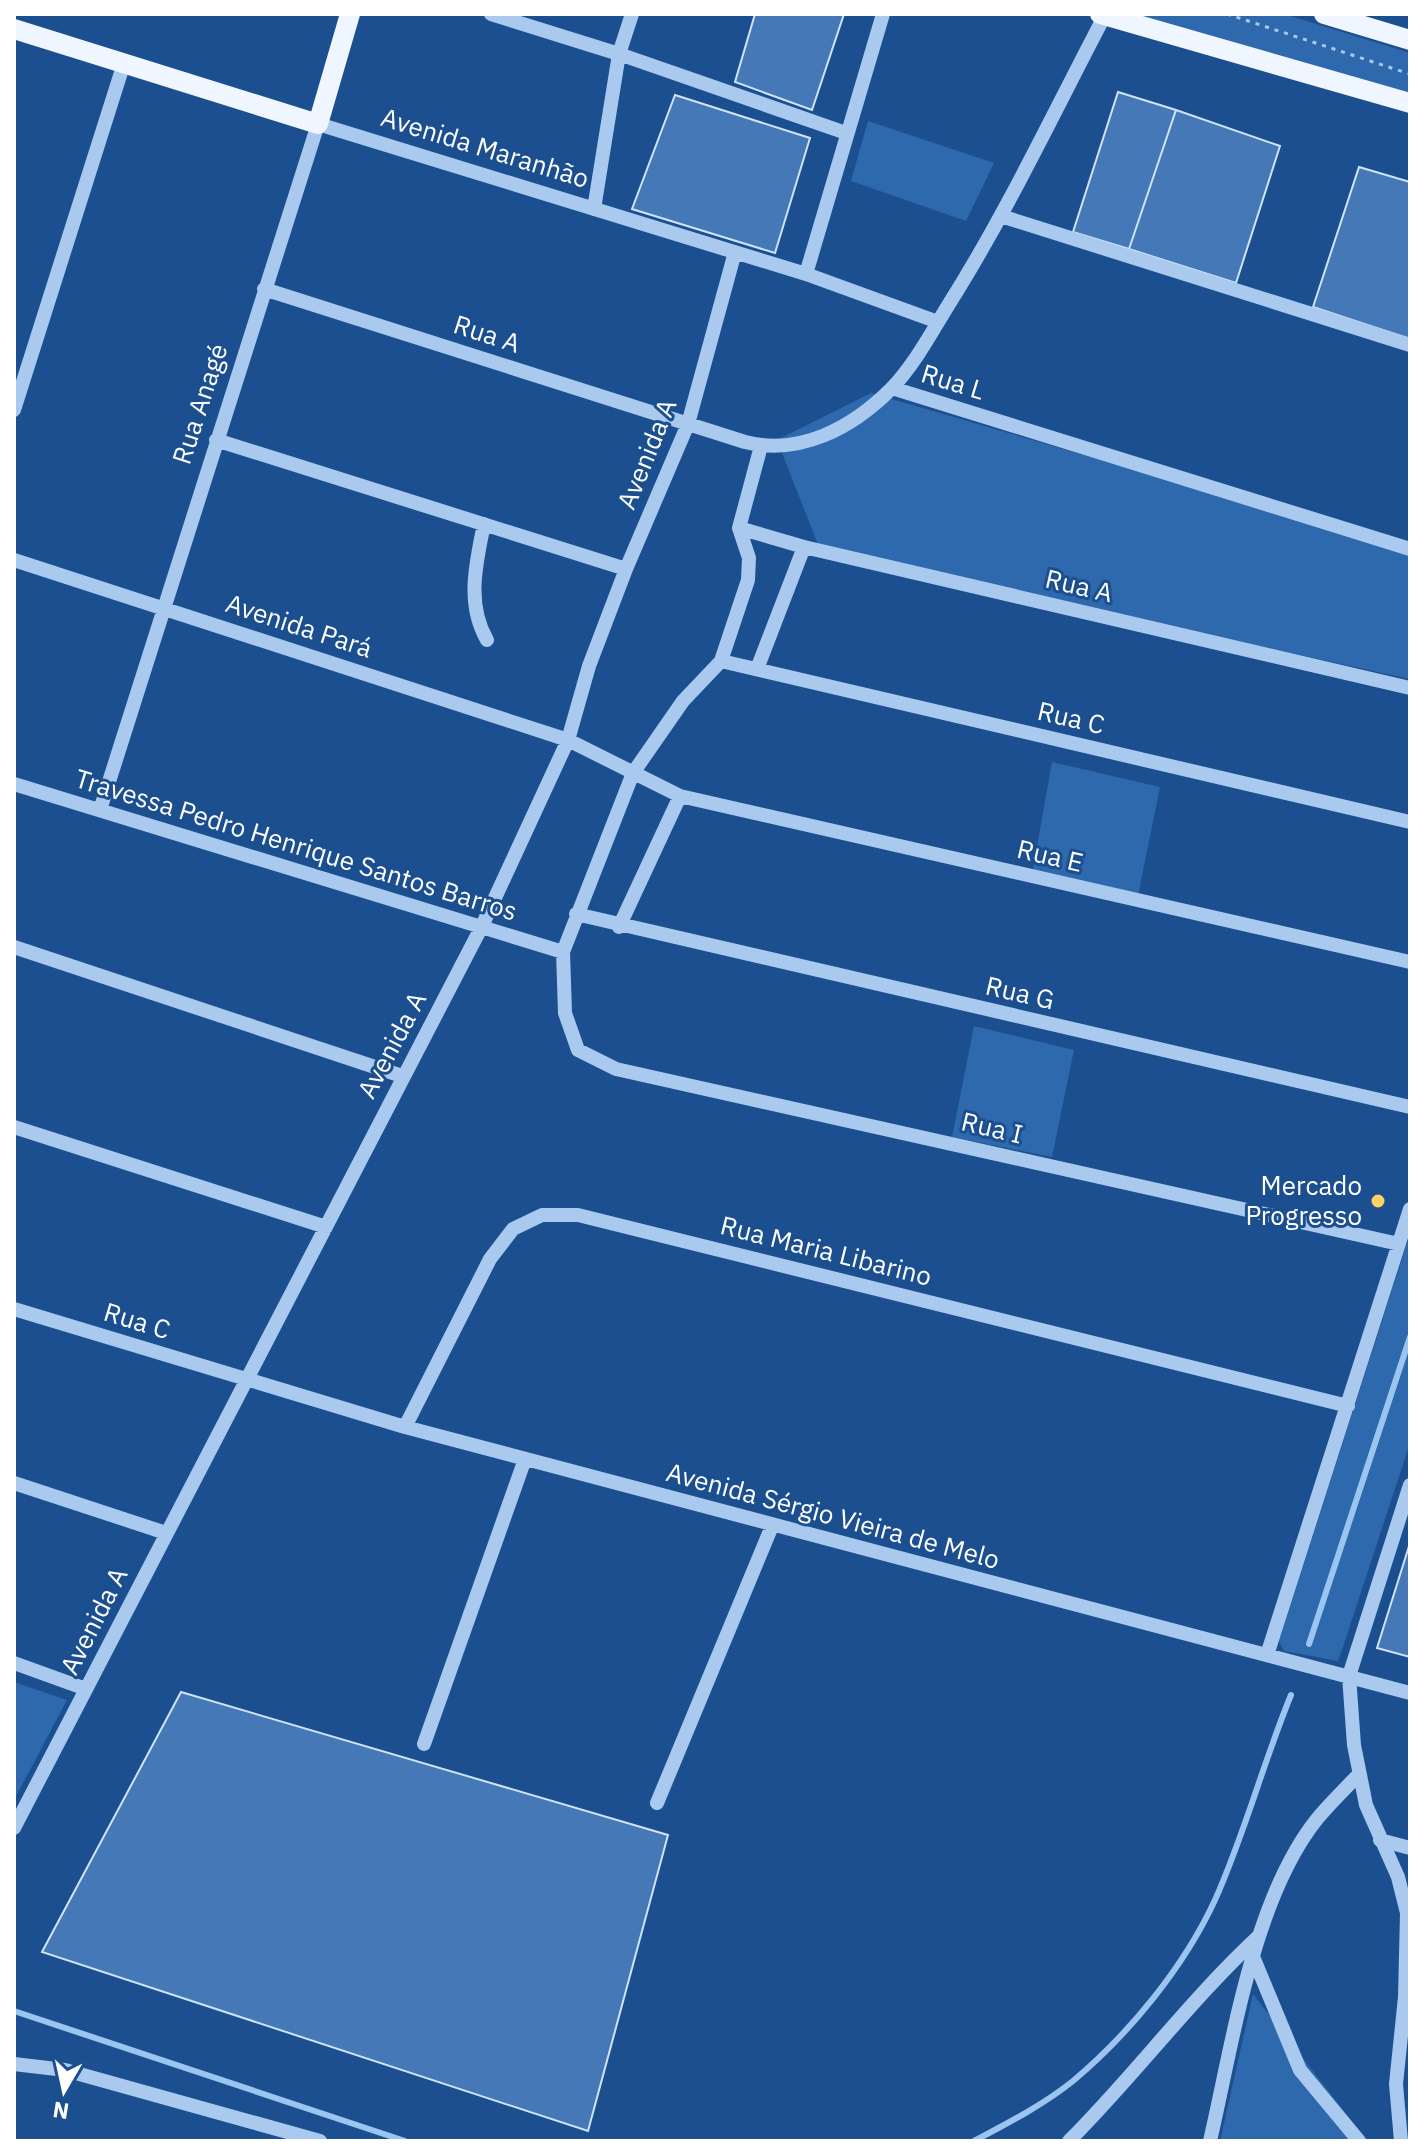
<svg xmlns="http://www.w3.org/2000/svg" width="1424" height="2155" font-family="'IBM Plex Sans',sans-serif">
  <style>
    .green { fill: #2e69ad }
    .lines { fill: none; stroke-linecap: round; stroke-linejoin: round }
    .stream { stroke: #9cc4f0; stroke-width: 6 }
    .building { fill: #4478b7; stroke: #cfe3fa; stroke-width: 2 }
    .path { stroke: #a9c9ee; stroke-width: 3; stroke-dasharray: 4 6; stroke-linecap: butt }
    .minor { stroke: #a9c9ee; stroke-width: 14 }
    .major { stroke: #f0f6ff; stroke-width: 20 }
    .poi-dot { fill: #ffd166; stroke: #1b4f8f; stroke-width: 3 }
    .labels { text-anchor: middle; stroke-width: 6; stroke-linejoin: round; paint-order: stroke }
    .street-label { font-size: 26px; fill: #fff; stroke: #1b4f8f }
    .poi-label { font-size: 26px; fill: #fff; stroke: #1b4f8f; text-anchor: end }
  </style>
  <rect width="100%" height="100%" fill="#1b4f8f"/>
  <path class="green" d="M 1117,14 L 1284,14 L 1410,53 L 1410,94 Z
    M 868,121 L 994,163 L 966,221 L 851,181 Z
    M 871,393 L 1365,537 L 1410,553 L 1410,679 L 820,550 L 777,440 Z
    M 1052,762 L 1160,787 L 1138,896 L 1032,874 Z
    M 974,1026 L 1074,1050 L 1052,1157 L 952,1137 Z
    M 1410,1234 L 1410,1443 L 1343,1647 L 1338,1661 L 1284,1651 L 1279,1641 Z
    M 14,1682 L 67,1700 L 14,1800 Z
    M 1253,1994 L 1367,2141 L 1220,2141 Z"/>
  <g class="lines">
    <path class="stream" d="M 1309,1644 L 1410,1337
      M 14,2011 L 405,2141
      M 974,2141 C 1008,2123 1043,2105 1073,2081 C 1130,2033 1184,1967 1215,1900 C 1245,1833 1263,1763 1291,1695"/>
  </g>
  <path class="building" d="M 755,14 L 844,14 L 812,110 L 735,82 Z
    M 1118,92 L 1176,110 L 1129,249 L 1073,232 Z
    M 675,95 L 810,138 L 775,253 L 632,209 Z
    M 1176,110 L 1280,146 L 1236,283 L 1129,249 Z
    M 1359,167 L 1410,182 L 1410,339 L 1313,307 Z
    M 1410,1543 L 1410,1657 L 1377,1648 Z
    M 181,1692 L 668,1835 L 588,2131 L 42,1952 Z"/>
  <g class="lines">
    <path class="path" d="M 1227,14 L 1410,74"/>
    <path class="minor" d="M 491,14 L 619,54 L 846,133
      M 594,209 L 619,54 L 632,14
      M 1001,216 L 1410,345
      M 806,274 L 883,14
      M 264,289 L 745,442 C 800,456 852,428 891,389 C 915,364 931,333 949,304 C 1007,212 1054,112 1105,15
      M 892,388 L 1410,549
      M 14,410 L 124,63
      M 216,440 L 626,569
      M 761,446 L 739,528 L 749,558 L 748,580 L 721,661 L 683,701 L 633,773 L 563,952 L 565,1013 L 578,1050 L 616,1069 L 1399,1244
      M 484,524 C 476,563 466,604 487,640
      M 739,528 L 804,547 L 1410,688
      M 14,560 L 568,740 L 680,796 L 1410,962
      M 721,661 L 1410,822
      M 757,669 L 804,547
      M 14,784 L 563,952
      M 100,810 L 318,124 L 806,274 L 938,322
      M 576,914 L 1410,1107
      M 619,927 L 680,796
      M 14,947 L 402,1076
      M 14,1127 L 326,1227
      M 14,1309 L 405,1427 L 1410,1693
      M 405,1427 L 490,1259 L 513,1229 L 542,1215 L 578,1215 L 1348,1406
      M 14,1483 L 166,1533
      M 1267,1655 L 1410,1209
      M 14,1663 L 86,1689
      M 424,1744 L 525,1459
      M 657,1803 L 772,1526
      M 14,1828 L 482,926 L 568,740 L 589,666 L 626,569 L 688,424 L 735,252
      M 1380,1840 L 1410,1848
      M 1254,1959 L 1300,2070 L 1359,2141
      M 14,2064 L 65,2070 L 320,2141
      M 1069,2141 C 1135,2075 1190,2000 1259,1936
      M 1210,2141 C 1233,2042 1253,1899 1317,1819 C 1330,1803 1345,1789 1359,1774
      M 1401,2141 L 1396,2084 L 1405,1997 L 1407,1913 L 1398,1877 L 1366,1805 L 1354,1745 L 1349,1676 L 1410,1485"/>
    <path class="major" d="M 1100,14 L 1410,103
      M 1324,14 L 1410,40
      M 14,29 L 318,124 L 350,14"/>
  </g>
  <circle class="poi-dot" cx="1378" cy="1201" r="8"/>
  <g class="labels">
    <g class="street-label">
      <text transform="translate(485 148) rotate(17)" y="9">Avenida Maranhão</text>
      <text transform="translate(487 334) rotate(18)" y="9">Rua A</text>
      <text transform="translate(953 382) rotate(17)" y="9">Rua L</text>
      <text transform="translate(200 404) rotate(-72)" y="9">Rua Anagé</text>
      <text transform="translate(647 454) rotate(-68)" y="9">Avenida A</text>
      <text transform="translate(1079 586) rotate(13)" y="9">Rua A</text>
      <text transform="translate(299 626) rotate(18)" y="9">Avenida Pará</text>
      <text transform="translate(1071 718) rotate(13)" y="9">Rua C</text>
      <text transform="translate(296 845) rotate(17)" y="9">Travessa Pedro Henrique Santos Barros</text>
      <text transform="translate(1050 856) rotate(13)" y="9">Rua E</text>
      <text transform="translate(1020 993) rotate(13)" y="9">Rua G</text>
      <text transform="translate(392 1045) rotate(-62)" y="9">Avenida A</text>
      <text transform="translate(992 1128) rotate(13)" y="9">Rua I</text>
      <text transform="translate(826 1251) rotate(14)" y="9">Rua Maria Libarino</text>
      <text transform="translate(137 1321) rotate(17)" y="9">Rua C</text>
      <text transform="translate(833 1516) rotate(15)" y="9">Avenida Sérgio Vieira de Melo</text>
      <text transform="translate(94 1621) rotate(-63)" y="9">Avenida A</text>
    </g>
    <g class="poi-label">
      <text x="1362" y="1195">Mercado<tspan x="1362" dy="30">Progresso</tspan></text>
    </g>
  </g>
  <rect width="1424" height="2155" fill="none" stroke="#ffffff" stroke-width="32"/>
  <g transform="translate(64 2091) rotate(189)" stroke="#1b4f8f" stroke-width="6" paint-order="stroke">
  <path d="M0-6L14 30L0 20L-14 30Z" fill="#ffffff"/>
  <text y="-12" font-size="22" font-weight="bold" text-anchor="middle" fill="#ffffff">N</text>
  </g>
</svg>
